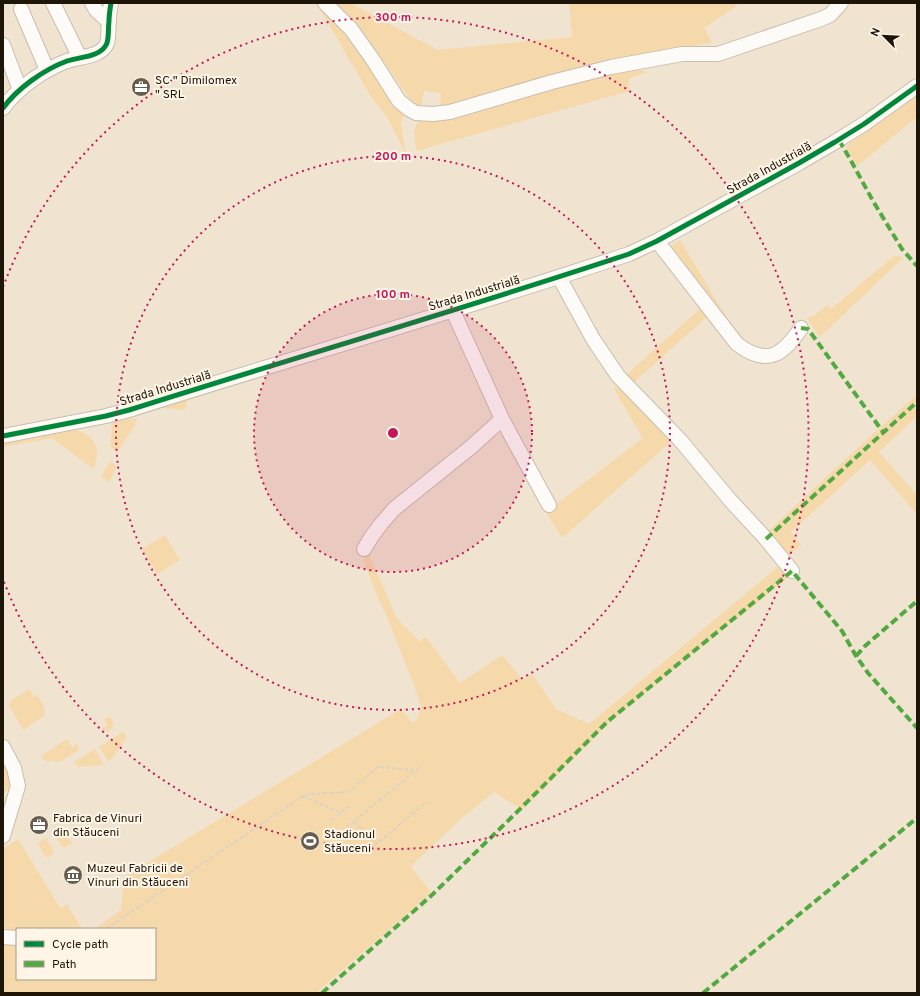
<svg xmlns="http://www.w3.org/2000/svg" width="920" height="996" font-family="Overpass,sans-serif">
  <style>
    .green { fill: #f6d9ab }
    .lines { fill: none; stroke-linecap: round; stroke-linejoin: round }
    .minor-casing { stroke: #c8beae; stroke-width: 16 }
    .path { stroke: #d5d1cb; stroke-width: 1.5; stroke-dasharray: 4 2; stroke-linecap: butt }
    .minor { stroke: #fdfbf8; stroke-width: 14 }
    .quiet { stroke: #52a941; stroke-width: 4; stroke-dasharray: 8 4; stroke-linecap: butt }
    .cycleway-casing { stroke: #fff5e7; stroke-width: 8 }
    .cycleway { stroke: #00873e; stroke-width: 5 }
    .ring { fill: none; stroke: #c2185b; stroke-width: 2; stroke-dasharray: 2 4 }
    .labels { text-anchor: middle; stroke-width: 4; stroke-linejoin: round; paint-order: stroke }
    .poi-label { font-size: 12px; fill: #1d1508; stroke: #fff5e7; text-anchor: start }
    .street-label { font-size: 12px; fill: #1d1508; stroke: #fff5e7 }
    .centre { fill: #c2185b; stroke: #fff5e7; stroke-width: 2 }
    .ring-label { font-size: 12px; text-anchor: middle; font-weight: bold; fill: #c2185b; stroke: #fff5e7; stroke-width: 4; stroke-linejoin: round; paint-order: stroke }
  </style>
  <rect width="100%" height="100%" fill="#f0e3cf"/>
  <path class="green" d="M 334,3 L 350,3 L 438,50 L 572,37 L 569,3 L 741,3 L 704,28 L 712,42 L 615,62 L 440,109 L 441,93 L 424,91 L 421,107 L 419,105 L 414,105 L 368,39 Z
    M 317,4 L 325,7 L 386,88 L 404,114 L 401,124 L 406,154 L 387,117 L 370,95 Z
    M 630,69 L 649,72 L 629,78 L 629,91 L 416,151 L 414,131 L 419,120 L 432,120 L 535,95 Z
    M 917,92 L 917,117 L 857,166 L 846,146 Z
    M 680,240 L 736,333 L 739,333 L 745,340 L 739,341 L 672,252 L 673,244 Z
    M 894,256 L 904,257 L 820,337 L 806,318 L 814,316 L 827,305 L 831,309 Z
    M 703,306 L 709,315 L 633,383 L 626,375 Z
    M 614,387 L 622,389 L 674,439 L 562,538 L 546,512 L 643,438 L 620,400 Z
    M 917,395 L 917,416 L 879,452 L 917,495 L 917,514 L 870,460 L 791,532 L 801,545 L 787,557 L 766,533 L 876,431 Z
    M 188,399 L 185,410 L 154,407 Z
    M 137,418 L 134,427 L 117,452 L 110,446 L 113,421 Z
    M 73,429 C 94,435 103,448 93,469 L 52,438 L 3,447 L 3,441 Z
    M 111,461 L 117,467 L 109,482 L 101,476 Z
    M 165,535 L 180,560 L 157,574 L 142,549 Z
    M 370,549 L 371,559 L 396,617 L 419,641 L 426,637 L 460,683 L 502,655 L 523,680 L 532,674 L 556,709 L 589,724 L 779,566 L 788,577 L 756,604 L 718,633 L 612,720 L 522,810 L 494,792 L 464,816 L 411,866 L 431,893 L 316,993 L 3,993 L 3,940 L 17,942 L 17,979 L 155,979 L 155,929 L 95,929 L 121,910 L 124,877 L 401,709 L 413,723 L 418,718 L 421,706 L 414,685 L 385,612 L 379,600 L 363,560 Z
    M 29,689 L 34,697 L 37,695 C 41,702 47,708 44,716 L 23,730 L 9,705 L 10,701 Z
    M 110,716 C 114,724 115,726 108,732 L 101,729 L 107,726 L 104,720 Z
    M 123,732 L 127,737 L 112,759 L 108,761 L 99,747 Z
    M 67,739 L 72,747 L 77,744 L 79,747 L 78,751 L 61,761 L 58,762 L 54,762 L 53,760 C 48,763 43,761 41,756 Z
    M 95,749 L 104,764 L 102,765 L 77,767 L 74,762 Z
    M 3,766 L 11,776 L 13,788 L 3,792 Z
    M 63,828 L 72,843 L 64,848 L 63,846 L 62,847 L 53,832 L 54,831 L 55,832 Z
    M 47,838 L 54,852 L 53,853 L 53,854 L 47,858 L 46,856 L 45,856 L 38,843 Z
    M 18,839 L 57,903 L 61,908 L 67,904 L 82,929 L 17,929 L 17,935 L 3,934 L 3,849 Z"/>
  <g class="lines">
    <g class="minor-casing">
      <path id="minor" d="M 53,3 L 80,58
        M 92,3 L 96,10 L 108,21
        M 325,3 L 351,29 L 373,60 L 399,101 L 409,109 L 416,113 L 433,114 L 450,112 L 552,82 L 611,67 L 682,54 L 718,54 L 821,19 L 830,15 L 841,3
        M 21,9 L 47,70
        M 3,45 L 20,90
        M 3,108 C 18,88 43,70 67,61 C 79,57 102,57 107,43 C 109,37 108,28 109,21 C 109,15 110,9 111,3
        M 657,241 L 737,344 C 767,367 783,355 801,328
        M 559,277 L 593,339 L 618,376 L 680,440 L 730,500 L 766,539 L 792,571
        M 453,311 L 502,419 L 549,505
        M 3,436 L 106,416 L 129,410 C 296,357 464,309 629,254 L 657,241 L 799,163 L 835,142 L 864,124 L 917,86
        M 364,549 L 372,536 L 381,524 L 394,509 L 471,447 L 502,419
        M 3,747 L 14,768 L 18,786 L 3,836
        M 3,937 L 17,938"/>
    </g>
    <path class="path" d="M 303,796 L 341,813
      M 332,820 L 349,806
      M 354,822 L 377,843
      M 346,828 L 422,765
      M 370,849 L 427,802
      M 106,929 L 303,796 L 310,794 L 348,792 L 378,767 L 415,770"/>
    <use href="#minor" class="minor"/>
    <path class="quiet" d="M 839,140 L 850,159 L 873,201 L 902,249 L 917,266
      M 801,328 L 808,329 L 883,432
      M 766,539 L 917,402
      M 856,656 L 865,646 L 917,601
      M 322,993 L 433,894 L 516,813 L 607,722 L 792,571 L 842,631 L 856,656 L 868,673 L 917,728
      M 703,993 L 917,818"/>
    <g class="cycleway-casing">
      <path id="cycleway" d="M 3,108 C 18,88 43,70 67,61 C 79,57 102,57 107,43 C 109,37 108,28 109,21 C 109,15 110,9 111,3
        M 3,436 L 106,416 L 129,410 C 296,357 464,309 629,254 L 657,241 L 799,163 L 835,142 L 864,124 L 917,86"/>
    </g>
    <use href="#cycleway" class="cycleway"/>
  </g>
  <circle cx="393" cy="433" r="139" fill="#c2185b" fill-opacity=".12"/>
  <g class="ring">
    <circle cx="393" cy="433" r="139"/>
    <circle cx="393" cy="433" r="277"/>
    <path d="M3 287A416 416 0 1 1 3 579"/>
  </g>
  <defs>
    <g id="office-disc" transform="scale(1)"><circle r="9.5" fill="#675d4e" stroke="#fff5e7"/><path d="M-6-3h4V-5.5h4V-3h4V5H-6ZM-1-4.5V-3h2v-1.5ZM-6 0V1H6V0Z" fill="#fff"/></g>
    <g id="stadium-disc" transform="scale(1)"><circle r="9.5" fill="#675d4e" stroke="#fff5e7"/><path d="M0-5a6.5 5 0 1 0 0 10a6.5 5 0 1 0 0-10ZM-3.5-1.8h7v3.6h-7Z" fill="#fff"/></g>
    <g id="museum-disc" transform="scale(1)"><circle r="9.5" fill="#675d4e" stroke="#fff5e7"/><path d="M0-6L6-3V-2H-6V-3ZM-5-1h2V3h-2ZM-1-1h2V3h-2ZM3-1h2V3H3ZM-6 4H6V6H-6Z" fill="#fff"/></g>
  </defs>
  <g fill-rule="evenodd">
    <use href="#office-disc" x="141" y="87"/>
    <use href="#office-disc" x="39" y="825"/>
    <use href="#stadium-disc" x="310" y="841"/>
    <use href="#museum-disc" x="73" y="875"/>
  </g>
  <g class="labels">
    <g class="poi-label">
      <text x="155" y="84">SC " Dimilomex<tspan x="155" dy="14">" SRL</tspan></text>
      <text x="53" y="822">Fabrica de Vinuri<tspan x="53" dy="14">din Stăuceni</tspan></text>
      <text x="324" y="838">Stadionul<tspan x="324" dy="14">Stăuceni</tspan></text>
      <text x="87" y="872">Muzeul Fabricii de<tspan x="87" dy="14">Vinuri din Stăuceni</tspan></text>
    </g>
    <g class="street-label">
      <text transform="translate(769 168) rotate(-29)" y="4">Strada Industrială</text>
      <text transform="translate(474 293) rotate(-17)" y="4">Strada Industrială</text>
      <text transform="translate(165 388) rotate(-17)" y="4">Strada Industrială</text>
    </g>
  </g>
  <circle cx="393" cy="433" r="6" class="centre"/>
  <g class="ring-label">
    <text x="393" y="21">300 m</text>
    <text x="393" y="160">200 m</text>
    <text x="393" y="298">100 m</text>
  </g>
  <rect width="920" height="996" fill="none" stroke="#1d1508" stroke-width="8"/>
  <rect x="16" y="928" width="140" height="52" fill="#fff5e7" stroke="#a59b8e"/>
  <rect x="24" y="941" width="20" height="6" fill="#00873e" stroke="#a59b8e"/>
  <text x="52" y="948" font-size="12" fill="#1d1508">Cycle path</text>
  <rect x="24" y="961" width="20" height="6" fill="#52a941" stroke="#a59b8e"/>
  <text x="52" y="968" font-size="12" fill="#1d1508">Path</text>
  <g transform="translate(884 36) rotate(294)" stroke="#fff5e7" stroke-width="3" paint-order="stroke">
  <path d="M0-3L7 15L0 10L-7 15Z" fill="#1d1508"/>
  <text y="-6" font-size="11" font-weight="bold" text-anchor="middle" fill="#1d1508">N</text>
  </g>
</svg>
